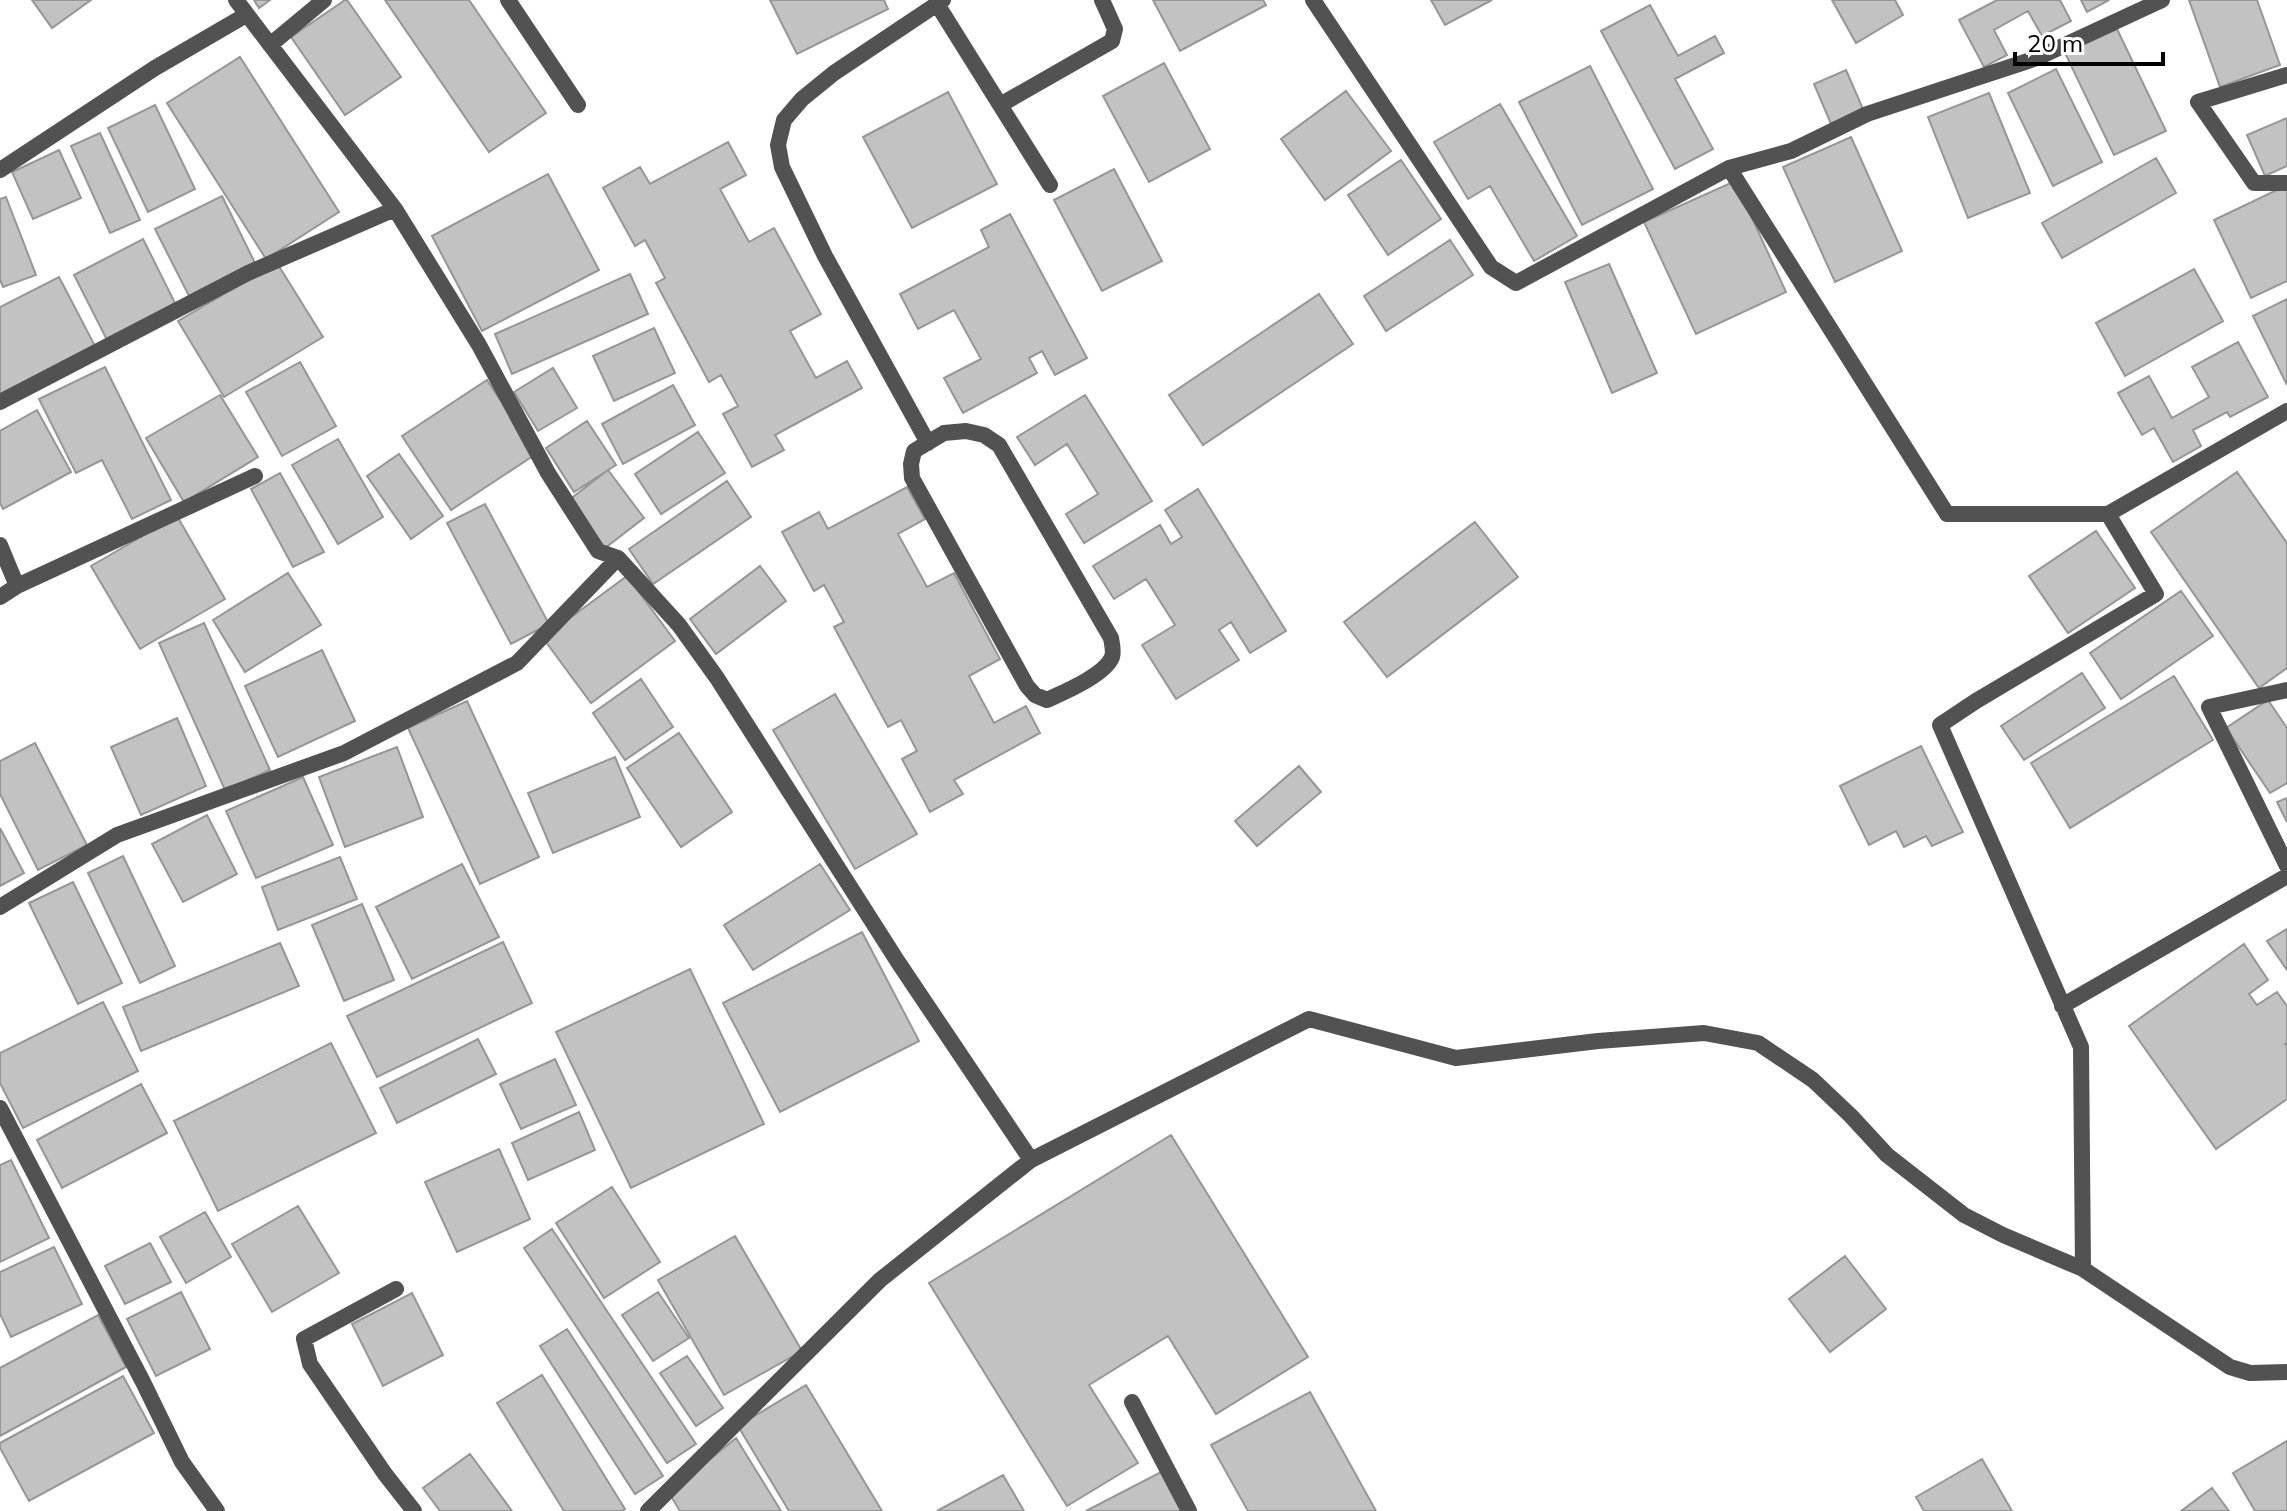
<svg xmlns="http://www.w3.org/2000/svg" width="2287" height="1511" font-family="Mulish,sans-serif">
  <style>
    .building { fill: #c2c2c2; stroke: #969696; stroke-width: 2 }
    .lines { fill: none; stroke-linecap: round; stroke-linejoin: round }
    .minor { stroke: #525252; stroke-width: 16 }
  </style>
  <rect width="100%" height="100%" fill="#fff"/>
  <path class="building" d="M 32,0 L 91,0 L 52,28 Z
    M 254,0 L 270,0 L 259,8 Z
    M 345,0 L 347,0 L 401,77 L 345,115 L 291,37 Z
    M 385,0 L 469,0 L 546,113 L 489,152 Z
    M 770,0 L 884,0 L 888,9 L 797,54 Z
    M 1153,0 L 1263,0 L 1266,5 L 1180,51 Z
    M 1431,0 L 1492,0 L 1445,25 Z
    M 1832,0 L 1895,0 L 1903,15 L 1856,43 Z
    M 1997,0 L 2060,0 L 2071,21 L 2042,36 L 2028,11 L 1994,30 L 2007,55 L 1984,67 L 1959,20 Z
    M 2081,0 L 2109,0 L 2087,12 Z
    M 2189,0 L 2257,0 L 2280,65 L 2220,87 Z
    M 1650,5 L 1678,56 L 1715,36 L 1724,53 L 1675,79 L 1713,149 L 1675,169 L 1601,31 Z
    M 2117,29 L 2166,131 L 2114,155 L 2065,53 Z
    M 240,57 L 339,212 L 266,259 L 167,103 Z
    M 1164,63 L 1210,149 L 1149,182 L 1103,96 Z
    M 1590,66 L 1653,189 L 1582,225 L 1519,102 Z
    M 2056,69 L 2102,162 L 2053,186 L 2008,93 Z
    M 1846,70 L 1863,109 L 1831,124 L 1814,84 Z
    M 1346,91 L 1391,151 L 1325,200 L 1281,139 Z
    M 948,92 L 997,184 L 912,228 L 863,137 Z
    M 1989,93 L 2030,193 L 1968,218 L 1928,117 Z
    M 1500,104 L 1577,236 L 1534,261 L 1490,186 L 1468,199 L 1434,142 Z
    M 155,105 L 195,189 L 148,212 L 108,128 Z
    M 2287,118 L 2287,166 L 2265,176 L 2247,135 Z
    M 100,133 L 140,220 L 110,233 L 71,146 Z
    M 1851,137 L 1902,251 L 1835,282 L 1783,167 Z
    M 728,142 L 746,175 L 720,189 L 749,242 L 774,228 L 821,314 L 790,331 L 816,378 L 847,361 L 862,388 L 775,435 L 784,450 L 752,467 L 723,414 L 738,406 L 721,375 L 709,382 L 656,283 L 665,278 L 645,240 L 635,246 L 603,188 L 640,167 L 650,184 Z
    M 59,150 L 81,198 L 33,219 L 12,172 Z
    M 2156,158 L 2176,193 L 2062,258 L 2042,223 Z
    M 1401,160 L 1441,219 L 1388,255 L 1348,195 Z
    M 1114,169 L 1162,261 L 1102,291 L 1054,200 Z
    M 548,174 L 599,270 L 482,331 L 432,236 Z
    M 1735,181 L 1786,292 L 1696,334 L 1644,222 Z
    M 2285,186 L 2287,191 L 2287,281 L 2251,298 L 2214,220 Z
    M 222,196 L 255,263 L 189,296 L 155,229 Z
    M 6,197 L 36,275 L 3,287 L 0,280 L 0,199 Z
    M 1010,214 L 1087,358 L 1055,375 L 1042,351 L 1029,358 L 1037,373 L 963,413 L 944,378 L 981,359 L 954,310 L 918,329 L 900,294 L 989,247 L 981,230 Z
    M 143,239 L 176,305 L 107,340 L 74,275 Z
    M 1450,240 L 1473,275 L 1386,331 L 1364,296 Z
    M 277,263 L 323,337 L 224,397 L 178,321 Z
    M 1609,264 L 1657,373 L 1612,393 L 1565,282 Z
    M 2194,269 L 2223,321 L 2125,376 L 2096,323 Z
    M 630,274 L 648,314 L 512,374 L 495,334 Z
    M 59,277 L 95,346 L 0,395 L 0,307 Z
    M 1319,294 L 1353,344 L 1203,445 L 1169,395 Z
    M 2287,299 L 2287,385 L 2253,316 Z
    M 654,328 L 675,373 L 614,401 L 593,356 Z
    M 2238,342 L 2268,397 L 2230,417 L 2227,412 L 2193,430 L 2201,446 L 2173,462 L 2154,428 L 2142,435 L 2118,393 L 2149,376 L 2172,418 L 2209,397 L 2192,367 Z
    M 300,362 L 336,426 L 282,456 L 246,392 Z
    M 105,367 L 171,500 L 132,519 L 102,460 L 76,473 L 39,399 Z
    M 553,368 L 577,408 L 538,431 L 514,392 Z
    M 487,380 L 536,454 L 451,510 L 402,436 Z
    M 673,385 L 695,425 L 623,464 L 602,424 Z
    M 220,395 L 258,457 L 184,502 L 146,438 Z
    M 1085,395 L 1152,501 L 1084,543 L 1066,514 L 1098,494 L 1067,444 L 1035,465 L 1017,437 Z
    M 37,410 L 71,472 L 3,509 L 0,503 L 0,431 Z
    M 587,421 L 616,465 L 574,492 L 546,448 Z
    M 698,432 L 725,473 L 661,514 L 635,474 Z
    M 338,439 L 383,517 L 338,544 L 292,465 Z
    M 399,454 L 443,516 L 411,539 L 367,476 Z
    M 608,470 L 644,518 L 605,548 L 569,500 Z
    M 2237,472 L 2287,543 L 2287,668 L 2259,688 L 2151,532 Z
    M 280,473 L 324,552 L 293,567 L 251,489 Z
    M 727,481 L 751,517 L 653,584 L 629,549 Z
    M 907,487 L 925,519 L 898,534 L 927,587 L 954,573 L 1000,659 L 969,676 L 994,723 L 1026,706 L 1040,733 L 954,780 L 963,794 L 930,812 L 902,759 L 917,751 L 901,720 L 888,727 L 834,627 L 844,622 L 824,585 L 814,591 L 782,532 L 819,512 L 828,529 Z
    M 1198,489 L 1286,631 L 1250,653 L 1231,622 L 1219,630 L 1239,660 L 1176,699 L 1142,645 L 1175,625 L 1146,579 L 1114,599 L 1093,566 L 1160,525 L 1171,544 L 1182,537 L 1165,510 Z
    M 485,504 L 549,624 L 511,644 L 447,523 Z
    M 177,516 L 225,599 L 140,649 L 91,566 Z
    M 1475,522 L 1518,577 L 1387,677 L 1344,622 Z
    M 2096,531 L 2135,588 L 2068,633 L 2029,576 Z
    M 760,566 L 786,601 L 716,654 L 690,619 Z
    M 288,573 L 321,625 L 245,672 L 213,620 Z
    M 627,576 L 675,641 L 591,703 L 543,638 Z
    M 2181,591 L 2213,636 L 2121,699 L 2090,653 Z
    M 204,623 L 270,770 L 225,790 L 159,643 Z
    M 322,650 L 355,721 L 278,757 L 245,686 Z
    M 2082,673 L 2105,708 L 2024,760 L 2001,726 Z
    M 2174,676 L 2213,740 L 2070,828 L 2031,763 Z
    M 641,679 L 673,727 L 625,760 L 593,713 Z
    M 835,694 L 917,834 L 855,869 L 773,730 Z
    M 2268,700 L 2287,728 L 2287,783 L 2270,793 L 2226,728 Z
    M 467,701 L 539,857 L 480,884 L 408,728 Z
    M 177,718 L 206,786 L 141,815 L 111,747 Z
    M 679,733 L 732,812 L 681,847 L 627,768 Z
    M 35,743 L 87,845 L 38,870 L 0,794 L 0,761 Z
    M 1921,746 L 1963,832 L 1932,846 L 1926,836 L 1904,847 L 1896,831 L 1869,845 L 1840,786 Z
    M 397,747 L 423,817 L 345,847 L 319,777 Z
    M 615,757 L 640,817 L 553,853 L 528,793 Z
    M 1299,766 L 1321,792 L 1257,846 L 1235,821 Z
    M 303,777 L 333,845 L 256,878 L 226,811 Z
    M 2287,798 L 2287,822 L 2277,802 Z
    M 207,815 L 237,874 L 183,902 L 152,844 Z
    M 0,828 L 24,873 L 0,886 Z
    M 123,856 L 175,966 L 140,983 L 88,873 Z
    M 340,857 L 357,899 L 278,930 L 262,887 Z
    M 462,864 L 499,937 L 412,979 L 376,907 Z
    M 820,864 L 850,910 L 753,970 L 724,925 Z
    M 73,882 L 122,983 L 78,1004 L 29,903 Z
    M 362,904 L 394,980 L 344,1001 L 312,925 Z
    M 2287,929 L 2287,970 L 2267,941 Z
    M 862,932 L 919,1041 L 780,1112 L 723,1003 Z
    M 503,942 L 532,1003 L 377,1077 L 347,1016 Z
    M 280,943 L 299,986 L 141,1051 L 123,1007 Z
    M 2244,944 L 2268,980 L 2249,994 L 2257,1005 L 2277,992 L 2287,1006 L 2287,1043 L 2285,1044 L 2287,1046 L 2287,1099 L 2216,1149 L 2129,1026 Z
    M 690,969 L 764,1124 L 631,1188 L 556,1032 Z
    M 103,1002 L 138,1071 L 23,1128 L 0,1083 L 0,1053 Z
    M 478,1039 L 496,1074 L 397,1123 L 380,1088 Z
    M 331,1043 L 376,1133 L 218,1211 L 174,1121 Z
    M 555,1059 L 576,1105 L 521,1129 L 500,1084 Z
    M 141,1084 L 167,1133 L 62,1188 L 37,1140 Z
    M 579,1112 L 595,1150 L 528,1180 L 512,1143 Z
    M 1171,1135 L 1308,1357 L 1216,1414 L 1168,1336 L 1089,1385 L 1138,1463 L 1067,1506 L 929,1283 Z
    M 499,1149 L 530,1219 L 457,1252 L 425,1182 Z
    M 11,1160 L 49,1238 L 0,1262 L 0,1165 Z
    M 612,1187 L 660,1262 L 604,1298 L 556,1223 Z
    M 298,1206 L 339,1273 L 272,1312 L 232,1244 Z
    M 205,1212 L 231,1257 L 186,1283 L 160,1237 Z
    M 552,1229 L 696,1444 L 667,1463 L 524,1248 Z
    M 735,1236 L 802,1351 L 724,1395 L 658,1280 Z
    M 150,1243 L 171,1282 L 125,1304 L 105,1266 Z
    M 54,1247 L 82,1304 L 11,1337 L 0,1314 L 0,1272 Z
    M 1845,1256 L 1886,1309 L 1830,1352 L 1789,1299 Z
    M 181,1292 L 210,1349 L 156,1376 L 127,1319 Z
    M 658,1292 L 689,1338 L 653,1361 L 622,1315 Z
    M 412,1293 L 443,1355 L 383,1386 L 352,1324 Z
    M 98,1315 L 126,1367 L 0,1436 L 0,1368 Z
    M 567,1329 L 663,1476 L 635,1494 L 540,1346 Z
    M 687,1356 L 723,1408 L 696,1426 L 660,1373 Z
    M 542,1375 L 625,1509 L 622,1511 L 564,1511 L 497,1403 Z
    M 123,1376 L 154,1433 L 29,1501 L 0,1448 L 0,1443 Z
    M 806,1385 L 882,1511 L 789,1511 L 738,1426 Z
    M 1310,1392 L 1376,1511 L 1248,1511 L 1211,1445 Z
    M 736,1438 L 781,1511 L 680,1511 L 669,1493 Z
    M 2287,1441 L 2287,1511 L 2255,1511 L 2233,1473 Z
    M 470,1454 L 512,1511 L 440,1511 L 423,1488 Z
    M 1982,1459 L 2012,1511 L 1924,1511 L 1916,1497 Z
    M 1161,1472 L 1182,1511 L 1086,1511 Z
    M 1003,1475 L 1024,1511 L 937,1511 Z
    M 2212,1488 L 2229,1511 L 2181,1511 Z"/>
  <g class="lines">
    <path class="minor" d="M 236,0 L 395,209 L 479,345 L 548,473 L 598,551 L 618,558 L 679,625 L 717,678 L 898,962 L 1031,1160
      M 508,0 L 578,105
      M 1313,0 L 1491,267 L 1516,283 L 1729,168 L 1791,151 L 1867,114 L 2037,58 L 2162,0
      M 937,4 L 1050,185
      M 270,45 L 324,0
      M 2287,75 L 2198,102 L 2254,183 L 2287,183
      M 1000,105 L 1112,41 L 1115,29 L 1102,0
      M 1729,168 L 1947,514 L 2108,514 L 2156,594 L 1976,701 L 1940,725 L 2081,1047 L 2083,1269
      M 0,170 L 155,68 L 246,15
      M 0,402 L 248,273 L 395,209
      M 966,431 L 984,435 L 999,445 L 1111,638 C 1112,644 1114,652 1112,657 C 1105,675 1064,692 1047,700 L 1035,695 L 1027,686 L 912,478 L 911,464 L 914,451 L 944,433 Z
      M 928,443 L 825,256 L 782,167 L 778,145 L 784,120 L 802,99 L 834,73 L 943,0
      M 2108,514 L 2287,411
      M 0,545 L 17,586
      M 0,597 L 17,586 L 255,476
      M 2287,690 L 2209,707 L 2287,866
      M 0,907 L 117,835 L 344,753 L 517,663 L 618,558
      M 2062,1006 L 2287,876
      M 0,1108 L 143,1382 L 182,1462 L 217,1511
      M 396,1289 L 304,1339 L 310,1364 L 385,1474 L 414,1511
      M 1132,1402 L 1189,1511
      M 648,1511 L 880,1280 L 1031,1160 L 1309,1019 L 1456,1058 L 1598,1041 L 1704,1033 L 1758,1043 L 1813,1080 L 1851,1116 L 1887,1155 L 1964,1215 L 2003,1235 L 2083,1269 L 2230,1367 L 2250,1373 L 2287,1372"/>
  </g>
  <path d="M2015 52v12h148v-12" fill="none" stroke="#000000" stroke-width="4"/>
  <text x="2027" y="52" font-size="24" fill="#000000" stroke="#ffffff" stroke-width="6" paint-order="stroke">20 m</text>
</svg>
